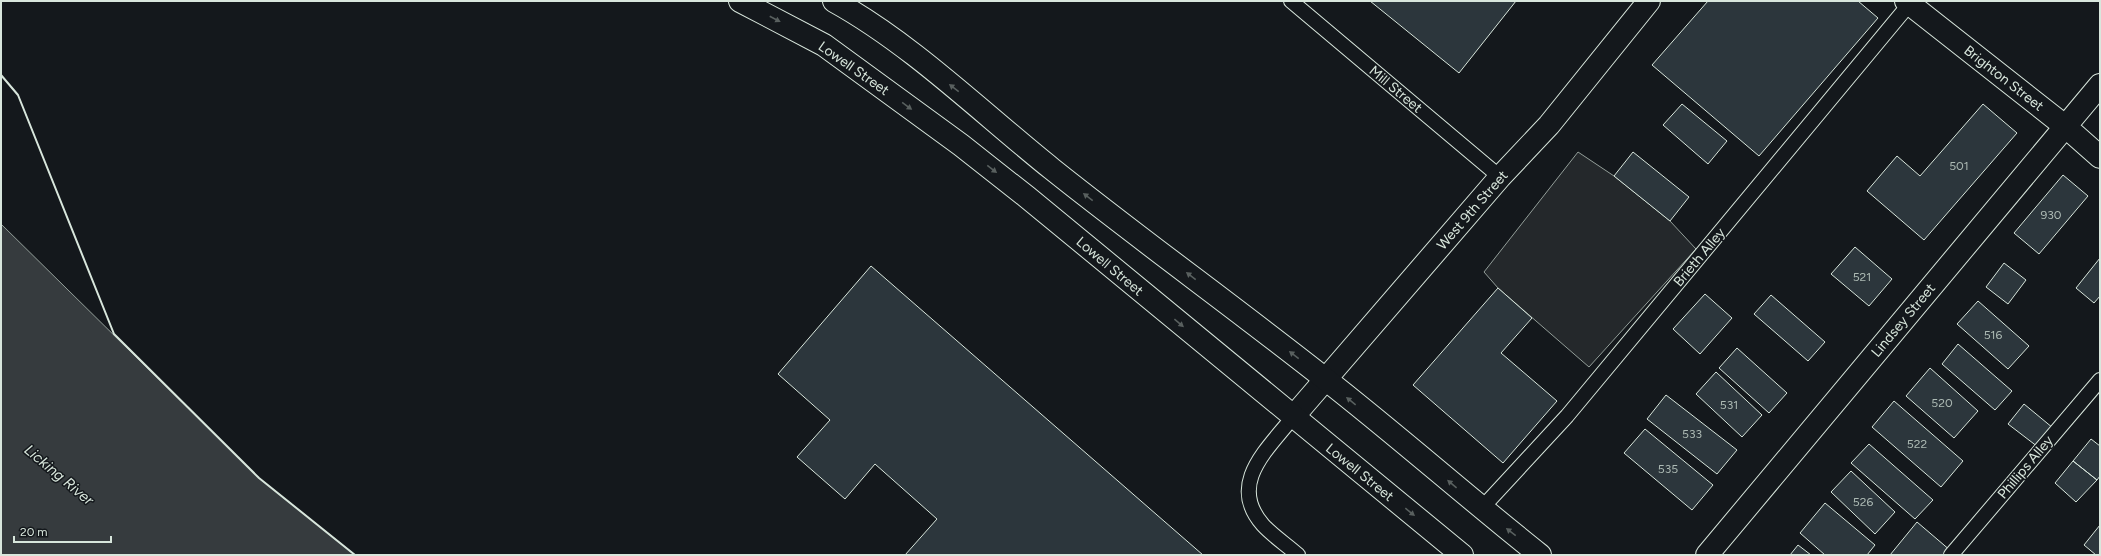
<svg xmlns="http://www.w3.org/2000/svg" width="2101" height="556" font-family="Figtree,sans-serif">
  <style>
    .parking { fill: #24282b; stroke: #939e99 }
    .water { fill: #363b3e; stroke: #939e99 }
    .building { fill: #2c363c; stroke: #d8e6dc }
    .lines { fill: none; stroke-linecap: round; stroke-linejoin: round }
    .lane-casing { stroke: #d8e6dc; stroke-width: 16 }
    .street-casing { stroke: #d8e6dc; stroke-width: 24 }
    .primary-casing { stroke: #d8e6dc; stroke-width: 24 }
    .lane { stroke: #14181c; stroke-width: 14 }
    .street { stroke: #14181c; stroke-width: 22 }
    .primary { stroke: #14181c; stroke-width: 22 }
    .wall { stroke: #d8e6dc; stroke-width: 2 }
    .oneway { fill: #59605f }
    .labels { text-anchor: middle; stroke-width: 3; stroke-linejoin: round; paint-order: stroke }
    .number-label { font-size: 12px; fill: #adbab4 }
    .street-label { font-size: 14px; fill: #d8e6dc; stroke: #14181c }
    .water-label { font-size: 15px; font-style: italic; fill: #d8e6dc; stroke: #14181c }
  </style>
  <rect width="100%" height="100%" fill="#14181c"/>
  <path class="parking" d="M 1578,152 L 1614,176 L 1670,221 L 1696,249 L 1589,367 L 1498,288 L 1484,272 Z"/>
  <path class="water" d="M 1,224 L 259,478 L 355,555 L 1,555 Z"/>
  <path class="building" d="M 1370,1 L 1516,1 L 1459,73 Z
    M 1708,1 L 1858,1 L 1878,18 L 1759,156 L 1652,65 Z
    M 1682,104 L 1727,141 L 1708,164 L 1663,125 Z
    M 1983,104 L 2017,133 L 1924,240 L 1867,191 L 1897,156 L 1920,176 Z
    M 1633,152 L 1689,197 L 1670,221 L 1614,176 Z
    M 2063,175 L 2088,196 L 2039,254 L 2014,233 Z
    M 1855,247 L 1892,279 L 1869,306 L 1831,274 Z
    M 2100,258 L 2100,296 L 2094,303 L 2076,288 Z
    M 2004,263 L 2026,280 L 2008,304 L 1986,287 Z
    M 871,266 L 1203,555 L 905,555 L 937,519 L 875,464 L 845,499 L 797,457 L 830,420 L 778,374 Z
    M 1498,288 L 1532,318 L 1501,353 L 1557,401 L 1503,463 L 1413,385 Z
    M 1705,294 L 1732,318 L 1700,354 L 1673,329 Z
    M 1771,295 L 1825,342 L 1808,361 L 1754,314 Z
    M 1978,301 L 2029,346 L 2008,369 L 1957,324 Z
    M 1958,344 L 2012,391 L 1995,410 L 1942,364 Z
    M 1737,348 L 1787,393 L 1769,413 L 1719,368 Z
    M 1930,368 L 1978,411 L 1954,438 L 1906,396 Z
    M 1716,372 L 1762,415 L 1742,437 L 1696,394 Z
    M 1666,395 L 1737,450 L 1717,474 L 1647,419 Z
    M 1894,401 L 1963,461 L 1941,487 L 1872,427 Z
    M 2024,404 L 2053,428 L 2038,447 L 2008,424 Z
    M 1645,429 L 1713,485 L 1692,510 L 1624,453 Z
    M 2091,439 L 2100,446 L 2100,476 L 2097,480 L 2073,461 Z
    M 1869,444 L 1933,500 L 1915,519 L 1851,463 Z
    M 2073,461 L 2097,480 L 2076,502 L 2055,483 Z
    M 1851,471 L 1895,512 L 1875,534 L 1831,492 Z
    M 1825,503 L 1875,545 L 1867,555 L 1825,555 L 1800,533 Z
    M 1917,522 L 1951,551 L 1947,555 L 1890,555 Z
    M 2100,525 L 2100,555 L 2096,555 L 2084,545 Z
    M 1798,545 L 1811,555 L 1790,555 Z"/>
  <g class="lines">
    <g class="lane-casing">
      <path id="lane" d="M 1291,1 L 1500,177
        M 1293,417 C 1267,450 1227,484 1263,525 C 1273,536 1287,545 1298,555
        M 1482,508 L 1567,416 L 1912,1
        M 1951,555 L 2100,380"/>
    </g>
    <g class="street-casing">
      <path id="street" d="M 1906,1 L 2066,127 L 2100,157
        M 1293,417 L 1500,177 L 1549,125 L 1649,1
        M 1707,555 L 2100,85"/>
    </g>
    <g class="primary-casing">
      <path id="primary" d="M 740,1 L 824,45 L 961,145 L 1027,197 L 1462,555
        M 834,1 C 912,44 982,113 1052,169 C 1141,240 1234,307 1324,378 C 1397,435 1467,497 1540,555"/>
    </g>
    <use href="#lane" class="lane"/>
    <use href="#street" class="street"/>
    <use href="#primary" class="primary"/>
    <path class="wall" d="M 1,75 L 18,95 L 114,334 L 259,478 L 355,555"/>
  </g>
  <defs><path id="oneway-solid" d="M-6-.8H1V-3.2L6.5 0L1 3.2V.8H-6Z"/></defs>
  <g class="oneway">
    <use href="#oneway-solid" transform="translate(775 19) rotate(28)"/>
    <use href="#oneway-solid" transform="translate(954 88) rotate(-142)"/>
    <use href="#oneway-solid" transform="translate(907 106) rotate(36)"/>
    <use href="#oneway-solid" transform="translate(992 169) rotate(38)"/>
    <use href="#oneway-solid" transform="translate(1088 197) rotate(-142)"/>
    <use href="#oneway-solid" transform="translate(1191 276) rotate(-142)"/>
    <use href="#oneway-solid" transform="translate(1179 323) rotate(40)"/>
    <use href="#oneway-solid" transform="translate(1294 355) rotate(-142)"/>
    <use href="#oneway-solid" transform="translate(1351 401) rotate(-141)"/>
    <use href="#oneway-solid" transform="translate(1452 484) rotate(-140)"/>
    <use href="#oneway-solid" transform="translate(1410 512) rotate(39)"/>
    <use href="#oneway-solid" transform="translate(1511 532) rotate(-142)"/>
  </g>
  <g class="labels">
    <g class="number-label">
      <text x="1959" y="170">501</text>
      <text x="2051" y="219">930</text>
      <text x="1862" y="281">521</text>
      <text x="1993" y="339">516</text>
      <text x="1942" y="407">520</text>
      <text x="1729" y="409">531</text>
      <text x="1692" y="438">533</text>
      <text x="1917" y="448">522</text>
      <text x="1668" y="473">535</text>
      <text x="1863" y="506">526</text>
    </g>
    <g class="street-label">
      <text transform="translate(854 68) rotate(35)" y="5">Lowell Street</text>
      <text transform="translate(2004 78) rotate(38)" y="5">Brighton Street</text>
      <text transform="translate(1396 89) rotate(40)" y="5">Mill Street</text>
      <text transform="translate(1472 210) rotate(-49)" y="5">West 9th Street</text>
      <text transform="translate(1699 257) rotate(-50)" y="5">Brieth Alley</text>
      <text transform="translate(1110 266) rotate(40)" y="5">Lowell Street</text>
      <text transform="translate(1903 320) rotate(-50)" y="5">Lindsey Street</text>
      <text transform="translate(2025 467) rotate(-50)" y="5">Phillips Alley</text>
      <text transform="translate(1360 472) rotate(39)" y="5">Lowell Street</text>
    </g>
    <g class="water-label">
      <text transform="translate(59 475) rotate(40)" y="5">Licking River</text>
    </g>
  </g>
  <rect width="2101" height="556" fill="none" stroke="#d8e6dc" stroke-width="4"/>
  <path d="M14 536v6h97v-6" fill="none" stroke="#d8e6dc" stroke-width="2"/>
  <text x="20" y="536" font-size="12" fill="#d8e6dc" stroke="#14181c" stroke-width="3" paint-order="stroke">20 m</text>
</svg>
